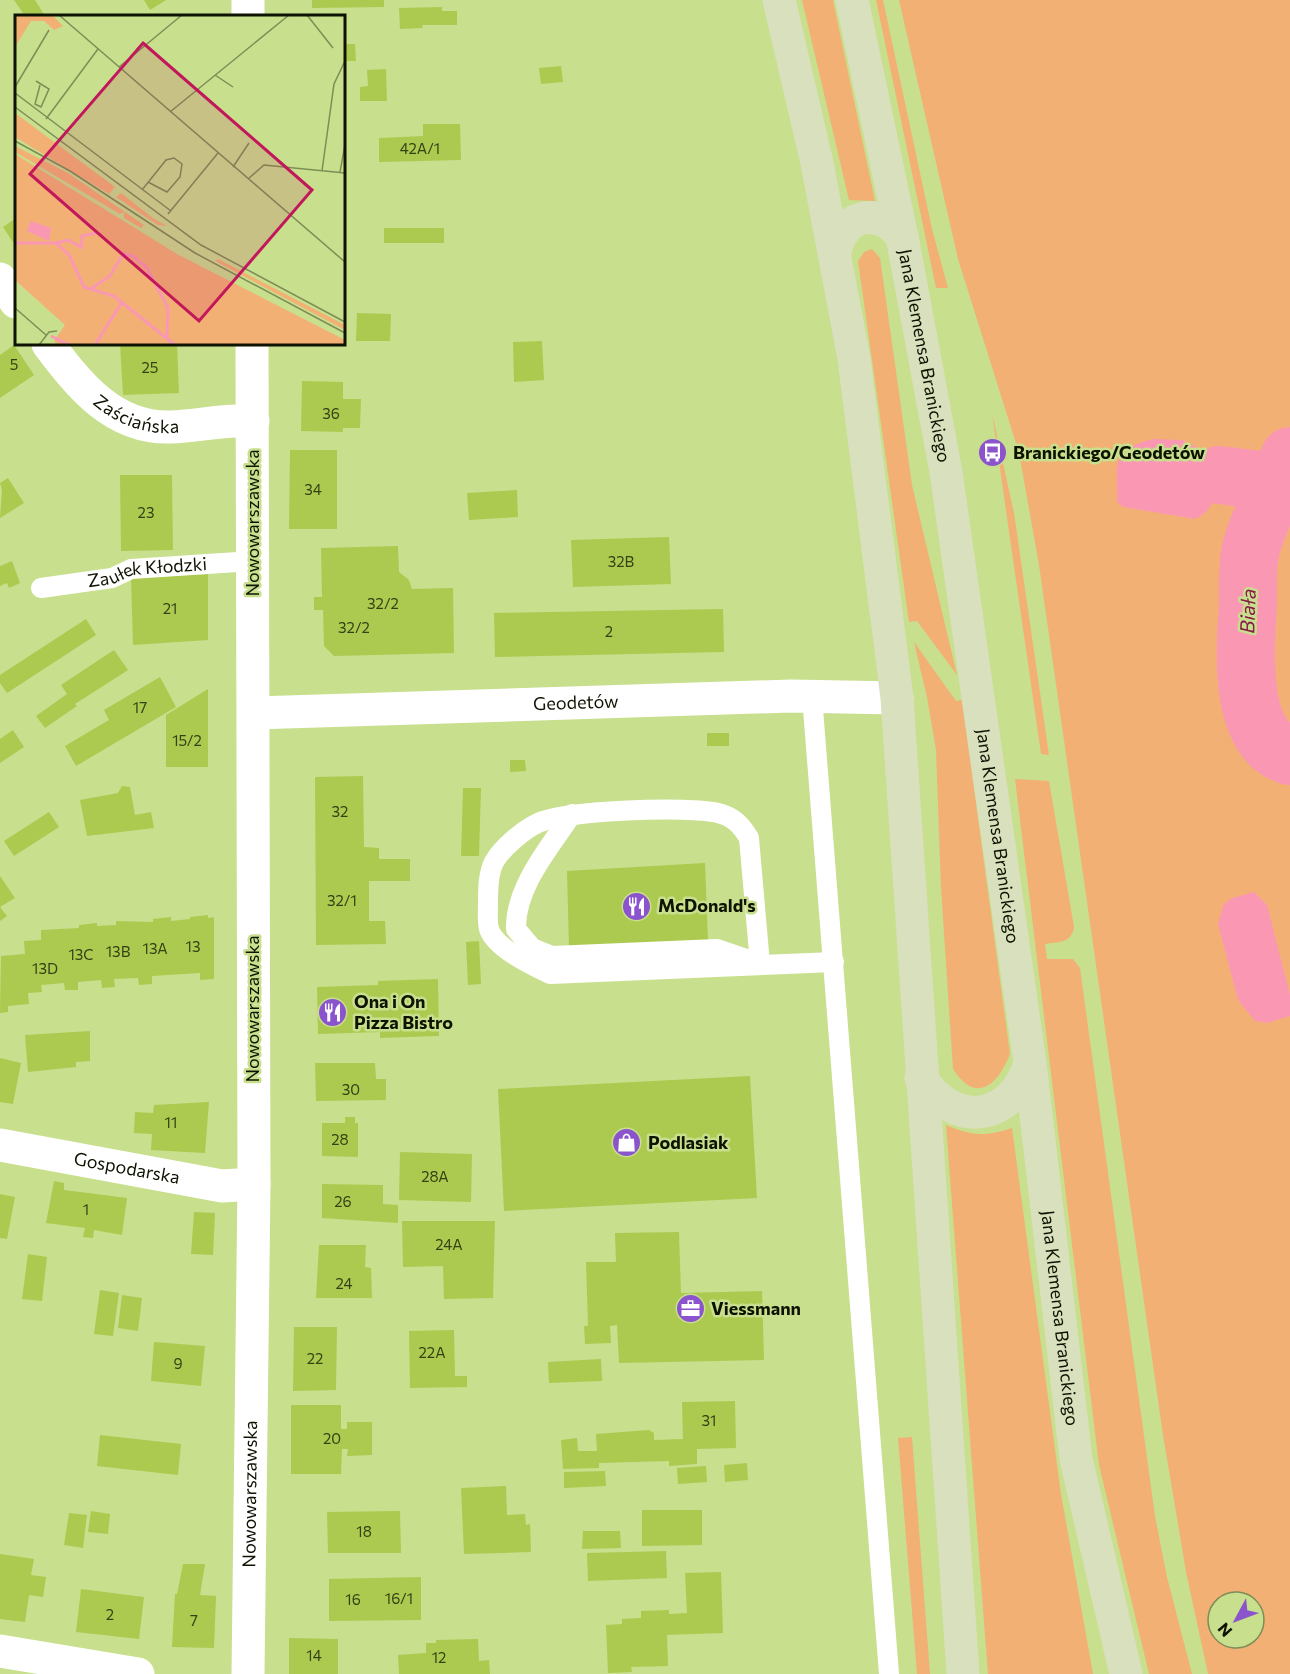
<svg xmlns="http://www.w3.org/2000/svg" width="1290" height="1674" font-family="Commissioner,sans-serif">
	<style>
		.green { fill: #f2b075; fill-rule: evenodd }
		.water { fill: #fa98b4 }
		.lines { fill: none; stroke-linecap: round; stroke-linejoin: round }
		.river { stroke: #fa98b4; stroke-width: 58 }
		.building { fill: #acca50 }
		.lane { stroke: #fff; stroke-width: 20 }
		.street { stroke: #fff; stroke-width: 33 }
		.secondary { stroke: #d8e0be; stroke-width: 33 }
		.labels { text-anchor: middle; stroke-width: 5; stroke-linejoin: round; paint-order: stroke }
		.number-label { font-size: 15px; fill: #354114 }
		.street-label { font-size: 18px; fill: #0d1300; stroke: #c8df8d }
		.poi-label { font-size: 18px; font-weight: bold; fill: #0d1300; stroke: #c8df8d; text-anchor: start }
		.water-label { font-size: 20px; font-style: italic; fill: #871c47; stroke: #c8df8d }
		.inset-river { fill: none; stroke: #fa98b4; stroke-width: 3 }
		.inset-road { fill: none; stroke: #7d8d55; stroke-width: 1.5 }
		.view { fill: #c2185b; fill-opacity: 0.15; stroke: #c2185b; stroke-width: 3 }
		.inset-edge { fill: none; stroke: #0d1300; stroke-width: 3 }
	</style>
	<rect width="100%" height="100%" fill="#c8df8d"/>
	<!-- green -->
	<g class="green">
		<path d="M802,0h31l42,201 -26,-1z"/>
		<path d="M876,0h7l49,229 16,59h-12z"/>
		<path d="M899,0h391v1674h-82l-22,-102 -23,-137 -124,-870 -20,-112 -61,-194zM1218,1602h36v36h-36z"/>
		<path d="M872,249l8,9 32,227 45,190 -40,-54 -8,1 -51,-361 6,-9z"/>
		<path d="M992,413l22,100 35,242 -8,-1z"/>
		<path d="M914,642l42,59 6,-1 48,354c-12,31 -34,51 -57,15l-12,-181 -5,-138 -9,-53z"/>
		<path d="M1015,779l34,2 25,146c-2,16 -16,15 -29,17l2,15h26l7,9 75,548 12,61 25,97h-43l-50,-209z"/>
		<path d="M946,1125c27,11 38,12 66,3l49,366 32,180h-105z"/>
		<path d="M912,1437l18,237h-13l-19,-236z"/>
	</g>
	<!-- water -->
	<g class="water">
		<path d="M1153,439l29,1 30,15c2,6 6,13 7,19 2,17 -8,39 -24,45l-72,-12 -6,-5c1,-39 -8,-52 36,-63z"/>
		<path d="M1254,892l13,13 23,90v21l-23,7 -12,-2 -17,-21 -20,-76 6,-20 8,-6z"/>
	</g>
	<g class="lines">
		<!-- river -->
		<g class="river">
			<path d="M1290,456c-12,25 -35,72 -40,97 -3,17 -2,35 -2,51 -3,44 -11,136 42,152"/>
			<path d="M1219,475l59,7"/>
		</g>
	</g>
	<!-- building -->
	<g class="building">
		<path d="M14,0h21l10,16h-20z"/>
		<path d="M144,0h22l-16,10z"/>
		<path d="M312,0h72v7l-72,1z"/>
		<path d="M442,7v4h15v14h-35l1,3 -23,1 -1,-21z"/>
		<path d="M344,44h11l1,17h-12z"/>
		<path d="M561,66l2,16 -22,2 -2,-16z"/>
		<path d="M386,69l1,32h-27v-14l8,-1 -1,-16z"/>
		<path d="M423,124h37l1,36 -82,2v-24l44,-2z"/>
		<path d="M16,218v29l-13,-20z"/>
		<rect x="384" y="228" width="60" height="15"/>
		<path d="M357,313l34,1 -1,27h-34z"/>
		<path d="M542,341l2,39 -30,2 -1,-40z"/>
		<path d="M120,344h57l2,49 -56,2z"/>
		<path d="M14,345l20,30 -34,23v-43z"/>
		<path d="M302,381l41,1v17h18l-1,29h-17v4l-42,-1z"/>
		<path d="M290,450h47v79h-48z"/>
		<path d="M120,475h52l1,75 -52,1z"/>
		<path d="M8,478l16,25 -24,15 2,-28 -2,-7z"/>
		<path d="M517,490l1,27 -49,3 -2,-27z"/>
		<path d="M669,537l2,47 -98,3 -2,-47z"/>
		<path d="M398,546l1,26 10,8 3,9 41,-1 1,65 -120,3 -10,-10 -1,-36h-9v-13h8l-1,-49z"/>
		<path d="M12,561l8,22 -11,5 -2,-5 -7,3v-20z"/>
		<path d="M208,574v66l-75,5 -2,-67z"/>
		<path d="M723,609l1,43 -229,5 -1,-44z"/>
		<path d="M86,619l10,16 -89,58 -7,-10v-8z"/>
		<path d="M114,650l14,20 -53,34 2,2 -32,22 -9,-12 31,-22 -6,-9z"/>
		<path d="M160,677l16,30 -100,59 -11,-20 44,-26 -5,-10z"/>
		<path d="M208,689v78h-42v-52z"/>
		<path d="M13,730l11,17 -24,16v-24z"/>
		<rect x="707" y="733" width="22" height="13"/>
		<path d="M510,760h15l1,11 -16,1z"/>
		<path d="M363,776l1,71 15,1v11h31v22h-41v40h16l1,23 -70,1 -1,-168z"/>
		<path d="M122,786l8,1 5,28 16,-3 3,16 -67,8 -7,-36 38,-7z"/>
		<path d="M463,788h18l-2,68h-18z"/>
		<path d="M49,812l10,15 -45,29 -10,-15z"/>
		<path d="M705,863l3,78 -139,8 -2,-78z"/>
		<path d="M0,876l15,22 -15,9 7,9 -7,5z"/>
		<path d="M208,915v3l6,-1v62l-14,1v-7l-48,3v8l-13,1 -1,-7 -24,1 1,8 -13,1 -1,-8 -23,2v8h-13l-1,-7 -23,2 1,7 -14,1 1,11 -21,2v6l-8,1 1,-57 24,-2 -1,-13 17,-1v-10l38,-2v-3l18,-2v3l19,-1v-4l37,1v-3l18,-2v4l19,-2v-2z"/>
		<path d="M479,941l2,43 -13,1 -2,-43z"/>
		<path d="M438,979l1,57 -59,2v-6l-62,2 -1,-47 61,-2v-4z"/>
		<path d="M90,1031v30l-14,1v5l-48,5 -3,-37z"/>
		<path d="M0,1058l21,5 -8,41 -13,-2z"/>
		<path d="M315,1063h60l1,16h10v21l-70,1z"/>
		<path d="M750,1076l7,122 -253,13 -6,-122z"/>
		<path d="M209,1102l-4,51 -54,-3 1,-16 -18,-1 1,-21 18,1 1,-8z"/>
		<path d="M345,1117h10v6h3v34l-36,-1v-33h23z"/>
		<path d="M400,1152l72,2 -1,48 -72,-2z"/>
		<path d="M54,1181l10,2v7l63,8 -5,37 -28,-5 -1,8 -10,-1 2,-9 -39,-5z"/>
		<path d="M322,1184l61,1v19l15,1v18l-76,-5z"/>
		<path d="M0,1194l15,3 -8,42 -7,-1z"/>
		<path d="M194,1212l21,1 -2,42 -22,-1z"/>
		<path d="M402,1221h93l-2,77 -49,1 -1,-33 -40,1z"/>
		<path d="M679,1232l2,61 81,-2 2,69 -145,3 -2,-38 -7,1 1,17 -26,1 -1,-18h4l-2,-64h30l-1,-29z"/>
		<path d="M319,1245h47l-1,22 6,1 1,30h-56z"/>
		<path d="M28,1254l19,3 -5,44 -20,-2z"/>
		<path d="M100,1290l19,3 -6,43 -19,-2z"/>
		<path d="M122,1295l20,3 -4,33 -20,-3z"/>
		<path d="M294,1327h43l-1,63 -43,1z"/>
		<path d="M454,1330l1,46h12v11l-57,1 -1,-57z"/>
		<path d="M154,1342l51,4 -4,40 -50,-5z"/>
		<path d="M601,1359l1,22 -53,2 -1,-21z"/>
		<path d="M735,1401l1,47 -39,1v15l-28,2v-5l-70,2v5l-36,1 -2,-29 16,-2 1,13h19l-1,-17 53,-4 5,3v7l29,-1 -1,-37z"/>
		<path d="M291,1405h50v24h6v-7h25v33l-25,1 1,-7h-6l-1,25h-50z"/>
		<path d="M100,1435l81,9 -3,31 -81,-9z"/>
		<path d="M747,1463l1,17 -23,2 -1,-17z"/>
		<path d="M706,1466l1,16 -29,2 -1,-16z"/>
		<path d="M605,1471l1,15 -42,2v-16z"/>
		<path d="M506,1486l1,29 18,-1 1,11 4,-1 1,28 -67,2 -3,-66z"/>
		<path d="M642,1510h60v35l-60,1z"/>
		<path d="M91,1511l19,3 -2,20 -20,-2z"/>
		<path d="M400,1511l1,42h-73l-1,-41z"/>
		<path d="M69,1513l18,2 -4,33 -19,-3z"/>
		<path d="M583,1531h37l1,17 -39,1z"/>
		<path d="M666,1551l1,27 -79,3 -1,-28z"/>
		<path d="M0,1554l34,5 -3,16 15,2 -3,20 -14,-2 -4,27 -25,-3z"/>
		<path d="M183,1564h22l-5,31 16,1 -2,52 -42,-1 3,-53h2z"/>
		<path d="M721,1572l2,61 -56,2 1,31 -37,1 1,5 -24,1 -2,-48 16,-1v-5l19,-1v-7l28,-1v4l18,-1 -2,-40z"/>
		<path d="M421,1577v43l-92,1v-42z"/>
		<path d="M81,1589l63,8 -5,42 -63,-7z"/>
		<path d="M289,1638l49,1v35h-49z"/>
		<path d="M478,1639l1,22 10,-1 1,14h-91l-1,-19 28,-2v-10h10v-3z"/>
	</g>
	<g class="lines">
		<!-- lane -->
		<g class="lane">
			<path id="s1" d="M41,588l71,-10 19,-9 122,-8"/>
			<path d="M812,696l77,978"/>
			<path d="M572,814c-22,33 -57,73 -56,115l16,19 20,8 165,-7 32,11"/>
			<path d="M760,964l-11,-126c-8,-13 -15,-21 -31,-25 -29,-7 -153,-3 -180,10 -15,7 -36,25 -44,39 -6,11 -6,28 -6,40 0,9 -1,19 1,27 6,19 44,37 61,45l284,-12"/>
		</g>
		<!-- street -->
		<g class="street">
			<path d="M248,0v16"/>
			<path d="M0,279l16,23"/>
			<path id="s2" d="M48,344c31,41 65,85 123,83 28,-1 54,-8 82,-6"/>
			<path id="s3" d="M254,713l537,-17 106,2"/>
			<path id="s4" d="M0,1145l222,41 32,-2"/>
			<path d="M0,1651l138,23"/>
			<path id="s5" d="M248,1674l6,-490 -2,-840"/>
		</g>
		<!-- secondary -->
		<g class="secondary">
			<path d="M779,0l38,163 37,196 43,339 66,976"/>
			<path id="s6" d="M852,0l50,237 44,235 84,591 46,396 50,215"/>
			<path d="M835,252c7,-38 45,-47 67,-15"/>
			<path d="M921,1078c33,51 91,44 109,-15"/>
		</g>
	</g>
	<!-- icons -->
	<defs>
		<symbol id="bus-disc" viewBox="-11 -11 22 22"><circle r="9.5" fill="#8b54cc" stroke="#c8df8d"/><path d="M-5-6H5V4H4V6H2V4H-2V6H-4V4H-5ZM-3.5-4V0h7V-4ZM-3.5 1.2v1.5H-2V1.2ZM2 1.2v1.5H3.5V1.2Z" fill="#fff"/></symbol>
		<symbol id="restaurant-disc" viewBox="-11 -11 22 22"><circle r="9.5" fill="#8b54cc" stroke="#c8df8d"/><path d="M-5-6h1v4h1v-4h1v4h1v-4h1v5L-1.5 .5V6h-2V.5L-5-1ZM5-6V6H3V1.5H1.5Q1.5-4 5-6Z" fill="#fff"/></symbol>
		<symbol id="shop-disc" viewBox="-11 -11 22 22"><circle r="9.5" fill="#8b54cc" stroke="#c8df8d"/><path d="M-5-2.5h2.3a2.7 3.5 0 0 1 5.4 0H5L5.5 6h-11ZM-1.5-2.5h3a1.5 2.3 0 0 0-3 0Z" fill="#fff"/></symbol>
		<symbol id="office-disc" viewBox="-11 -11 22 22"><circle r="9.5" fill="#8b54cc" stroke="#c8df8d"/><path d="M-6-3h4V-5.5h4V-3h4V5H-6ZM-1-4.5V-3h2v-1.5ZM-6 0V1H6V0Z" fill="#fff"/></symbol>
	</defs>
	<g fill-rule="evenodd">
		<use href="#bus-disc" x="976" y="436" width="33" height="33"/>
		<use href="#restaurant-disc" x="620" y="890" width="33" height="33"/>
		<use href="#restaurant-disc" x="316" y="996" width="33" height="33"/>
		<use href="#shop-disc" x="610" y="1126" width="33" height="33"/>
		<use href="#office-disc" x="674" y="1292" width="33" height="33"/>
	</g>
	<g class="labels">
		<!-- number labels -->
		<g class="number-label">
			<text x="420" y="154">42A/1</text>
			<text x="14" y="370">5</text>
			<text x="150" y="373">25</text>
			<text x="331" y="419">36</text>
			<text x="313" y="495">34</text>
			<text x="146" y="518">23</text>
			<text x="621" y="567">32B</text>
			<text x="383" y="609">32/2</text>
			<text x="170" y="614">21</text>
			<text x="354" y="633">32/2</text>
			<text x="609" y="637">2</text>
			<text x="140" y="713">17</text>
			<text x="187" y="746">15/2</text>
			<text x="340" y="817">32</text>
			<text x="342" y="906">32/1</text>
			<text x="193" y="952">13</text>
			<text x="155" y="954">13A</text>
			<text x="118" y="957">13B</text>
			<text x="81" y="960">13C</text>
			<text x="45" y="974">13D</text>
			<text x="351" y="1095">30</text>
			<text x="171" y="1128">11</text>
			<text x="340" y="1145">28</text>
			<text x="435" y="1182">28A</text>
			<text x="343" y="1207">26</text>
			<text x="86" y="1215">1</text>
			<text x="449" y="1250">24A</text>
			<text x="344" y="1289">24</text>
			<text x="432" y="1358">22A</text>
			<text x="315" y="1364">22</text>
			<text x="178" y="1369">9</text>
			<text x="709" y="1426">31</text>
			<text x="332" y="1444">20</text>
			<text x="364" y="1537">18</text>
			<text x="399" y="1604">16/1</text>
			<text x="353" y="1605">16</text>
			<text x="110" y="1620">2</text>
			<text x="194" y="1626">7</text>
			<text x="314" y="1661">14</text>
			<text x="439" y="1663">12</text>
		</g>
		<!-- street labels -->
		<g class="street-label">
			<text dy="6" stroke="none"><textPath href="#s6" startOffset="363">Jana Klemensa Branickiego</textPath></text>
			<text dy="6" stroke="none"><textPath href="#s2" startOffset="118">Zaściańska</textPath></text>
			<text transform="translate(253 523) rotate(-90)" y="6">Nowowarszawska</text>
			<text dy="6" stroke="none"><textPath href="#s1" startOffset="108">Zaułek Kłodzki</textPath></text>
			<text dy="6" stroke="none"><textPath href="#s3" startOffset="322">Geodetów</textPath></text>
			<text dy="6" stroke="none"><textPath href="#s6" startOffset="849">Jana Klemensa Branickiego</textPath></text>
			<text transform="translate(253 1009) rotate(-90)" y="6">Nowowarszawska</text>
			<text dy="6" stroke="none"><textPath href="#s4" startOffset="129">Gospodarska</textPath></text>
			<text dy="6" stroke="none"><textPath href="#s6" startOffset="1335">Jana Klemensa Branickiego</textPath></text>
			<text dy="6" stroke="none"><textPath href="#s5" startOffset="180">Nowowarszawska</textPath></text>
		</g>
		<!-- poi labels -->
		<g class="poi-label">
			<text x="1013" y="459">Branickiego/Geodetów</text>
			<text x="658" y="912">McDonald's</text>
			<text x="354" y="1008">Ona i On<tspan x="354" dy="21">Pizza Bistro</tspan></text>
			<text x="648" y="1149">Podlasiak</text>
			<text x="711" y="1315">Viessmann</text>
		</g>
		<!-- water labels -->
		<g class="water-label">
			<text transform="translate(1248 611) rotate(-88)" y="7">Biała</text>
		</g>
	</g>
	<!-- overview -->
	<g transform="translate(15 15)">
		<rect width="330" height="330" fill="#c8df8d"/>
		<path d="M0,0h37l11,11 -9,4 -10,-9h-13l-16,26zM0,98l100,74 -6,7 -94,-57zM0,131l53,27 76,52 -3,3 -17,-10v-6l-4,2 -105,-62zM0,139l162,100 168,86v5h-287l-4,-4 11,-16 -50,-45zM106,178l33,26 13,7 -9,-1 -42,-28zM203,244l127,66v5l-130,-69z" fill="#f2b075"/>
		<path d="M16,206l20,7 -2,13 -22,-10z" fill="#fa98b4"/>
		<path class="inset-river" d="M0,228h41l13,12 15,32 30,9 61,49M41,228l12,-3 13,7 1,-11 14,-3M74,275l21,-14 13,-22 10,2 14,12 21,40 -1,30M36,321l18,9M80,330l27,-43"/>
		<path class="inset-road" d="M44,0l286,247M292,0l26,33M104,52l63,-52M200,60l18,12M21,66l13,8 -8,18 -6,-3 5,-19M0,72l34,-57M0,78l156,118M0,92l186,138 144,77M155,97l119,-97M31,104l52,-70M0,126l55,30 125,82 150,80M218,152l16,-24M307,156l12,-87 11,-23M325,157l5,-27M233,164l16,-14 81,8M127,175l24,-30 8,-2 8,6 -2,13 -13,15 -19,-10M153,199l50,-61M0,293l31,27M24,330l10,-13 8,-1"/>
		<path class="view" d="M128,28l169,147 -113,131 -169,-147z"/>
		<rect width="330" height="330" class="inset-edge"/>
	</g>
	<!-- north arrow -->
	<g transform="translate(1236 1620) rotate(229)"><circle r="28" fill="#c8df8d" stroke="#7d8d55" stroke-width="1.5"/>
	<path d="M0-4.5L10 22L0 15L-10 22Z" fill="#8b54cc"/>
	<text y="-9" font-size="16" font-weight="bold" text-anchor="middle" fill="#0d1300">N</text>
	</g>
</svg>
